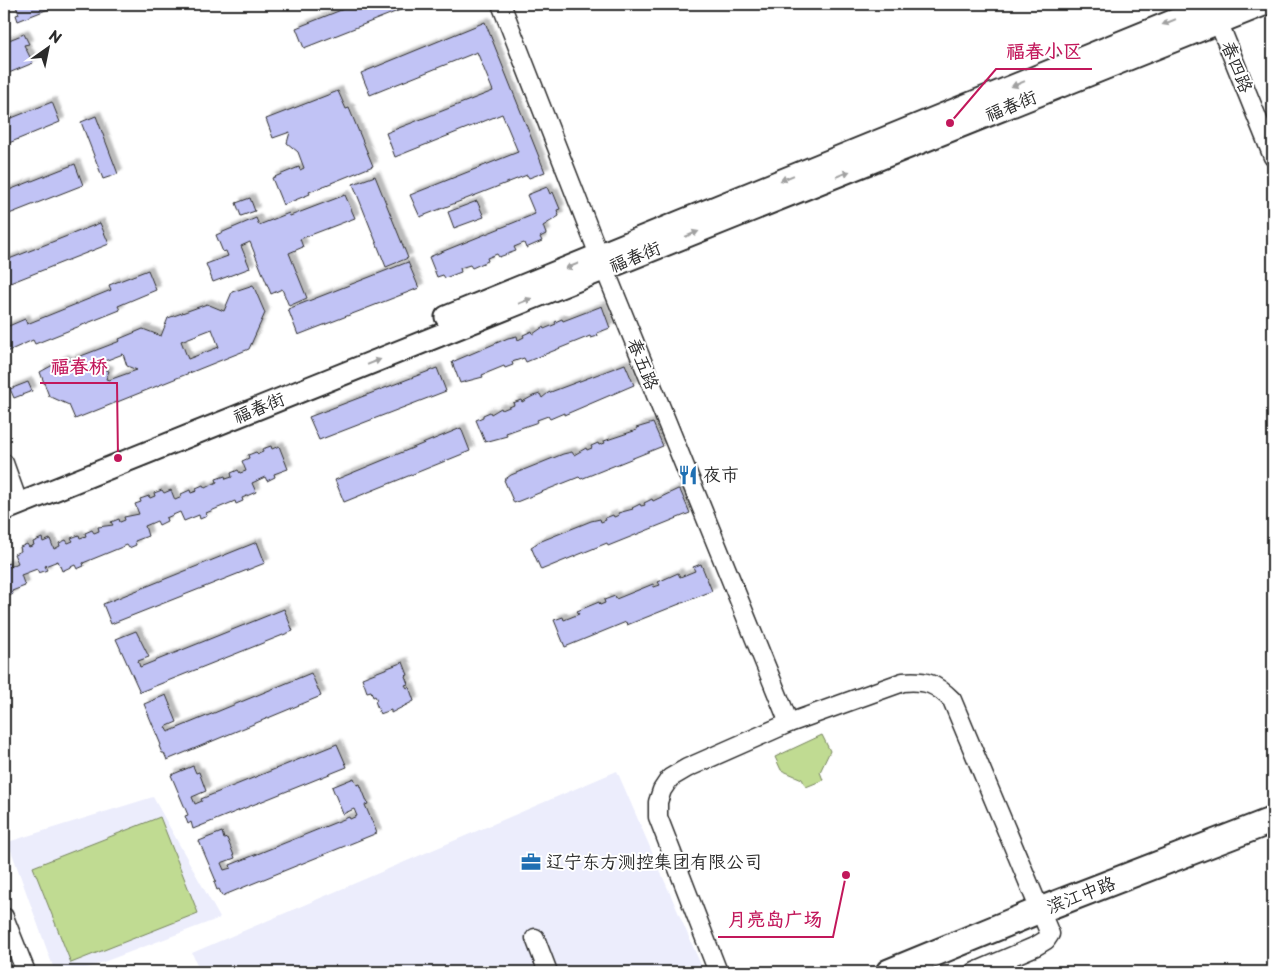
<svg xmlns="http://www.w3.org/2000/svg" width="1277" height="976" font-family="'Playpen Sans','LXGW WenKai TC',sans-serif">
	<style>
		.built { fill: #ecedfc }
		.green { fill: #c0db92; stroke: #76835e }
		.building { fill: #c1c3f5; stroke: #2b2b2b; fill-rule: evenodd; filter: url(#shadow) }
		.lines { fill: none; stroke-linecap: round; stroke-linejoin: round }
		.minor-casing { stroke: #2b2b2b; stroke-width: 21 }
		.major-casing { stroke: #2b2b2b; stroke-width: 25 }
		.highway-casing { stroke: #2b2b2b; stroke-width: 29 }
		.minor { stroke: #fff; stroke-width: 18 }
		.major { stroke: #fff; stroke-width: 21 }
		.highway { stroke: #fff; stroke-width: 25 }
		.oneway { fill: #a0a0a0 }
		.labels { text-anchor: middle; stroke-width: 4; stroke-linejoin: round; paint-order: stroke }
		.street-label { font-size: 18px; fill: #2b2b2b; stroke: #fff }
		.poi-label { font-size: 18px; fill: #2b2b2b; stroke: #fff; text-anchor: start }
		.leader { fill: none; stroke: #c2185b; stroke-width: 2 }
		.callout-dot { fill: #c2185b; stroke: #fff; stroke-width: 2 }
		.callout-label { font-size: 19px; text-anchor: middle; font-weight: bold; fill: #c2185b; stroke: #fff; stroke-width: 4; stroke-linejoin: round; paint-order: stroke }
	</style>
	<defs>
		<filter id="shadow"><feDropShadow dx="4.5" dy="-4.5" stdDeviation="1" flood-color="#0004"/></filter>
	</defs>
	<rect width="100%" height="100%" fill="#fff"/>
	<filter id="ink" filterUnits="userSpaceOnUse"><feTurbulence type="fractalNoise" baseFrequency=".02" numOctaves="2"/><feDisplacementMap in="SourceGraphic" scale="10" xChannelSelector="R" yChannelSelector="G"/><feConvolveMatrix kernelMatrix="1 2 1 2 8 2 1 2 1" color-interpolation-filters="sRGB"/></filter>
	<g filter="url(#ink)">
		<!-- built -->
		<g class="built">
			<path d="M617,771l87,201h-504l-8,-19z"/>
			<path d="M153,797l67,121 -143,54h-22l-47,-130z"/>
		</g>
		<!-- green -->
		<g class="green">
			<path d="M822,735l8,16 -10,21 3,8 -17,7 -4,-8 -21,-9 -6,-13z"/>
			<path d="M160,817l38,96 -127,50 -38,-96z"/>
		</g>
		<!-- building -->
		<g class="building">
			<path d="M15,4h34l2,4 -33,13 -2,-6 3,-1z"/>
			<path d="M356,4l57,1 -109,43 -8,-20z"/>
			<path d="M485,22l60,150 -16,6 -2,-3 -107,42 -10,-22 108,-43 -16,-38 -107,43 -9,-24 107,-42 -16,-39 -107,43 -9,-22z"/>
			<path d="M24,34l5,10 -5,1 9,18 -29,12v-33z"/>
			<path d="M338,91l8,18 3,-1 24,58 -64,26 1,2 -27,11 -11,-27 27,-11 1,3 4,-2 -6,-16 -11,-9 3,-11 -17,6 -7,-19z"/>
			<path d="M52,102l8,20 -56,23v-24z"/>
			<path d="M96,116l22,58 -15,5 -22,-57z"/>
			<path d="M75,164l8,21 -79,31v-24z"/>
			<path d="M375,176l33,82 -22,9 -33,-83z"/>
			<path d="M547,187l3,7 3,-2 7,17 -3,1 2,6 -16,10 3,8 -6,3 2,4 -16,7 -2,-5 -10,4 2,4 -17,6 -2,-3 -10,4 1,3 -16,7 -2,-3 -10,3 1,4 -16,6 -2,-3 -6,2 -8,-20 106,-43 -8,-19z"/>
			<path d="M345,195l10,23 -55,21 3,8 -14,6 18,45 -18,8 -7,-17 -11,5 -21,-52 -9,4 9,22 -37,14 -7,-18 22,-8 -2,-5 -3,1 -7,-17 40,-17 3,7 30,-12 1,3z"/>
			<path d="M250,198l5,13 -14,5 -5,-13z"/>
			<path d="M477,201l7,16 -30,11 -6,-16z"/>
			<path d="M100,223l9,21 -104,41 -1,-24z"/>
			<path d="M408,262l11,26 -121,47 -10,-26z"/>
			<path d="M148,270l8,20 -38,16 2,4 -85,34 -2,-4 -29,13v-25l21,-9 2,5 84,-34 -2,-5z"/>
			<path d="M253,285l12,28 -16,36 -174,70 -6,-14 -20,-9 -9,-24 24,-13 4,2 52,-20 -1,-2 24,-10 18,7 7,-18 39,-14 17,7 8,-19zM212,329l7,18 -31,12 -7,-18zM123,354l4,12 10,4 -28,10 -3,-1 3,-8 -9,-3 2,-6z"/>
			<path d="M602,306l8,22 -13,5 1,3 -7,2 -1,-2 -64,26 -2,-4 -12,4 1,3 -8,3 -1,-2 -22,9 1,2 -23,6 -8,-21 56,-24 9,-2 1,4 6,-3 -1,-2 9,-4 1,3 10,-7 1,2 12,-5 -1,-2 7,-3 1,2z"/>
			<path d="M625,364l9,21 -70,30v-2l-14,6 -2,-3 -11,4 1,2 -32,11 1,3 -22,6 -9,-22 7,-3v-2l7,-3 1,2 10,-6 1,2 12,-5 -1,-2 8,-3 1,2 11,-6 7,-2 2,4 6,-5z"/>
			<path d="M437,368l9,23 -127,49 -10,-23z"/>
			<path d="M28,382l4,9 -18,7 -4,-9z"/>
			<path d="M653,423l10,23 -82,33 -2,-2 -65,26 -10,-23 7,-5 52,-21 9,-2 2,3 12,-7 1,2 5,-2 -1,-2 7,-3 1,2 6,-2 -1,-2 33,-11 -1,-2z"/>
			<path d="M461,428l9,23 -126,51 -9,-22z"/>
			<path d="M271,446l1,3 7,-3 9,23 -14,5 1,3 -8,4 -2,-4 -13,6 4,9 -14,6 1,3 -7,3 -1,-3 -29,12 1,3 -7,3 -1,-4 -15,6 -4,-9 -14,6 1,3 -8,4 -2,-4 -12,5 3,10 -13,5 1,4 -7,3 -2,-3 -44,18 1,3 -7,3 -2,-4 -13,6 -4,-10 -13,5 2,4 -8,3 -2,-4 -16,6 4,11 -13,5 1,3 -7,4 -2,-3v-30l5,-2 1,4 8,-4 -4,-9 7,-3 -1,-4 7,-3 2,3 5,-2 -1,-3 9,-4 1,4 7,-3 4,10 6,-3 -1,-3 7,-3 2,3 5,-2 -2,-3 8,-3 1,3 6,-2 -1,-3 7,-3 2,3 5,-2 -1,-4 15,-2 -2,-3 8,-3 1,3 5,-2 -1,-3 15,-3 -4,-10 6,-2 -1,-3 9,-3 1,2 5,-2 -1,-3 8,-3 2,3 7,-3 4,10 7,-3 -1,-3 9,-4 1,3 6,-2 -1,-3 7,-3 2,3 12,-6 -1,-3 9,-3 1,3 6,-2 -1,-4 7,-3 2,3 6,-2 -4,-10 7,-3 -1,-3 8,-3 2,2 5,-2 -1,-3z"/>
			<path d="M678,489l2,1 10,23 -82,33 -1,-3 -66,27 -10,-23 8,-5 52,-21 9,-2 1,3 5,-2 -1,-2 8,-3 1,2 5,-2 -1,-2 15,-4 -1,-1 8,-4 1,2 4,-1 -1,-2 8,-4 1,2z"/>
			<path d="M257,542l8,21 -154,61 -8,-20z"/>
			<path d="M701,564l11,27 -85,34 -1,-3 -61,25 -11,-27 9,-3 1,3 15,-6 -2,-3 22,-9 1,3 5,-2 -1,-3 11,-4 1,3 37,-15 1,3 6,-2 -2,-3 20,-9 2,4 15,-6 -2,-4z"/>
			<path d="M284,609l9,22 -153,61 -24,-53 20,-8 13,26 -11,4 2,6z"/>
			<path d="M403,662l5,13 -3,1 3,8 -3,1 2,3 2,-1 5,14 -23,12v-3l-11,4 -5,-13 2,-1 -2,-4 -2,1 -2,-6 -4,1 -5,-14z"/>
			<path d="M311,673l10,23 -154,64 -3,-7h-2l-3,-7 2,-1 -17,-41 22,-9 11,27 -12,5 3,5z"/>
			<path d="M337,744l10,23 -154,62 -2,-7 -3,2 -3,-8 3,-1 -17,-40 22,-9 3,7 3,-1 7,19 -14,6 3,7 7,-3 -1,-2z"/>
			<path d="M354,778l3,7 3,-1 8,20 -3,1 12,28 -155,63 -3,-7 -2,1 -3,-8 2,-1 -17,-40 23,-9 2,7 3,-1 8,20 -14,5 3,7 7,-2 -1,-3 119,-48 1,2 7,-3 -3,-7 -11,5 -11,-27z"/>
		</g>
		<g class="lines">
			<defs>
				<g id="minor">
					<path d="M501,4l98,251 190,468"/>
					<path d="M1214,11l59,146"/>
					<path d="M4,463l15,42"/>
					<path d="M4,917l22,55"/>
					<path d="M535,938l13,34"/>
					<path d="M718,972l-60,-155v-15l4,-12 8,-12 17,-10 102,-45 114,-41c24,-2 33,2 49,18l98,234 -4,6 -10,6 -61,26"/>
				</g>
				<g id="major">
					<path d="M446,317l768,-313"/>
					<path d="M4,510l1262,-506"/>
				</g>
				<path id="highway" d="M889,972l151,-62 233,-90"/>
			</defs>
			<!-- minor casing -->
			<use href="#minor" class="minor-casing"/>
			<!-- major casing -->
			<use href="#major" class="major-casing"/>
			<!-- highway casing -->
			<use href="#highway" class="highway-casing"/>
			<!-- minor -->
			<use href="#minor" class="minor"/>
			<!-- major -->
			<use href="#major" class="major"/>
			<!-- highway -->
			<use href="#highway" class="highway"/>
		</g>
		<!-- one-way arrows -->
		<defs><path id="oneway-solid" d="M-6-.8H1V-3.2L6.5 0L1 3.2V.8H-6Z" transform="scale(1.25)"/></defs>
		<g class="oneway">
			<use href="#oneway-solid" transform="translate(1169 22) rotate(158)"/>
			<use href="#oneway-solid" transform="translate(1018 84) rotate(158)"/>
			<use href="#oneway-solid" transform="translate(843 174) rotate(-22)"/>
			<use href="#oneway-solid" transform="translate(787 178) rotate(158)"/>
			<use href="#oneway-solid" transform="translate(692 234) rotate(-22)"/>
			<use href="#oneway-solid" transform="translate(572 266) rotate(158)"/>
			<use href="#oneway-solid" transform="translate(525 301) rotate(-22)"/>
			<use href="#oneway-solid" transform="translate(374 362) rotate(-22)"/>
		</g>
	</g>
	<!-- icons -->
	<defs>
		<symbol id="restaurant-bare" viewBox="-9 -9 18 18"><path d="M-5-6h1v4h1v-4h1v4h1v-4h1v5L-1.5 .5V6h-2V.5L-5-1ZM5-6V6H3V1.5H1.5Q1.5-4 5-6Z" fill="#1f6fb2" stroke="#fff" stroke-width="2.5" paint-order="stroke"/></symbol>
		<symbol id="office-bare" viewBox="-9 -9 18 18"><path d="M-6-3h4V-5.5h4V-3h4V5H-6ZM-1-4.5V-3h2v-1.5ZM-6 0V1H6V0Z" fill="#1f6fb2" stroke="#fff" stroke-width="2.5" paint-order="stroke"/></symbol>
	</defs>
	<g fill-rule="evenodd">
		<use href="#restaurant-bare" x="674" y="461" width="28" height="28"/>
		<use href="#office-bare" x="517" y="848" width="28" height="28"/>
	</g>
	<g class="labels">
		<!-- street labels -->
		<g class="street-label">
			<text transform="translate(1237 67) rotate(68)" y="6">春四路</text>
			<text transform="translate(1011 106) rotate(-22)" y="6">福春街</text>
			<text transform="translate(635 257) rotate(-22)" y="6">福春街</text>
			<text transform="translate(643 364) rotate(68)" y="6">春五路</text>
			<text transform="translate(259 408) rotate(-22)" y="6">福春街</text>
			<text transform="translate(1081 895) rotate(-21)" y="6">滨江中路</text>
		</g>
		<!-- poi labels -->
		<g class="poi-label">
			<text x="703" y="481">夜市</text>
			<text x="546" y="868">辽宁东方测控集团有限公司</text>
		</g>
	</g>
	<!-- callouts -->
	<path class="leader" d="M950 123L996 69H1092M118 458L117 383H40M846 875L833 937H718"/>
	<g class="callout-dot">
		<circle cx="950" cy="123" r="5"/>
		<circle cx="118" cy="458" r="5"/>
		<circle cx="846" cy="875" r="5"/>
	</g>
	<g class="callout-label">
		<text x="1044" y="58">福春小区</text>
		<text x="79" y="373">福春桥</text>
		<text x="775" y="926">月亮岛广场</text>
	</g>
	<!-- margin -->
	<rect width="1277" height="976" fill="none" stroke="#fff" stroke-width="20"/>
	<rect x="10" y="10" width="1257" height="956" fill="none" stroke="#2b2b2b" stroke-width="2" filter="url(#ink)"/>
	<!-- north arrow -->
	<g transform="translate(48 48) rotate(33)" stroke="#ffffff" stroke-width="4" paint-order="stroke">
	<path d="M0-4L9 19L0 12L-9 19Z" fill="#2b2b2b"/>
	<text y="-8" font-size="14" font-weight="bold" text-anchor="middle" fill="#2b2b2b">N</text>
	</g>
</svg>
